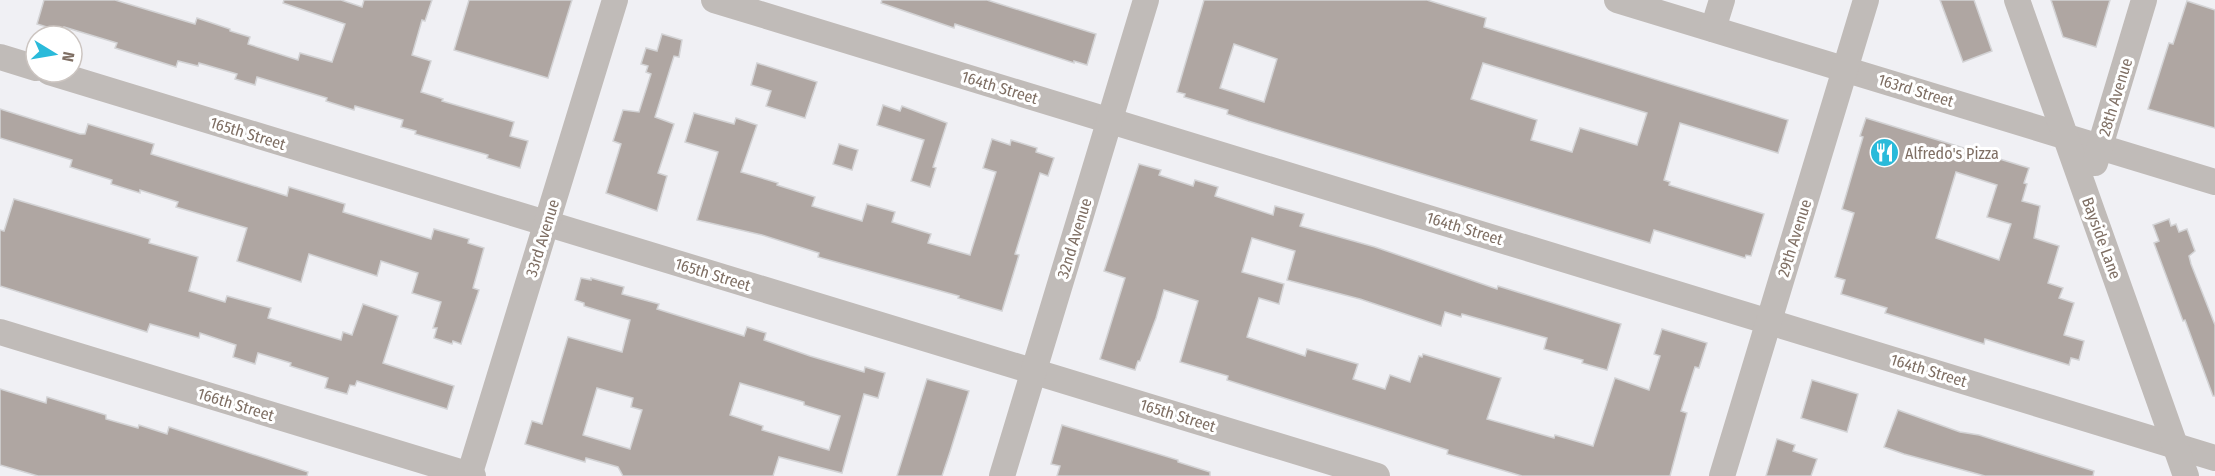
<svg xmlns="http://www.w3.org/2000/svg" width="2215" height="476" font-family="'Fira Sans Condensed',sans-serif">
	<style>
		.building { fill: #afa6a2; stroke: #d3d3d5; stroke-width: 1.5; fill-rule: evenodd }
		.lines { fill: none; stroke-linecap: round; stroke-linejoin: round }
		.minor { stroke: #c0bbb8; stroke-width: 26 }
		.labels { text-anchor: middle; stroke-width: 6; stroke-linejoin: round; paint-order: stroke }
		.street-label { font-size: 16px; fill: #7f6f64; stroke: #fff }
		.poi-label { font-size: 16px; fill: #7f6f64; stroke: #fff; text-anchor: start }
	</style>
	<rect width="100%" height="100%" fill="#f0f0f4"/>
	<!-- building -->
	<g class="building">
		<path d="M44,0h71l80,24 2,-6 33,11v2l20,6 -2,7 50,16 2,-7 32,9 13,-38 -62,-21 1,-3h57l21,7 2,-7h68l-7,21 -3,-1 -10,35 19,6 -10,31 22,7 -1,2 72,21 -4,14 18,5 -8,27 -33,-10 1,-3 -73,-21 1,-3 -15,-4 2,-7 -48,-14 -1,4 -28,-9 1,-3 -70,-21 -2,8 -20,-6 2,-5 -38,-11 -1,3 -20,-5 -2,6 -61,-19 2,-5 -53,-16 -1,5 -26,-8z"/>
		<path d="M469,0h103l-24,78 -94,-28z"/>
		<path d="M882,0h105l109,34 -9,31 -13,-4v2l-119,-39 -1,4 -73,-25z"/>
		<path d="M1204,0h223l59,18 -2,9 304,93 -10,33 -98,-30 -16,57 6,2 -1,3 95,29 -13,42 -5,-1 -1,3 -91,-28 -4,13 -402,-122 -21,-7 1,-4 -44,-13 1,-3 -8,-2zM1234,44l43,15 -13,43 -44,-14zM1483,63l164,50 -10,32 -57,-17 -8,24 -41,-12 6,-20 -66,-21z"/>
		<path d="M1940,0h34l18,51 -29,11z"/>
		<path d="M2051,0h59l-14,47 -33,-10z"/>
		<path d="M2187,1l28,9v118l-67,-19 21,-66 4,1z"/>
		<path d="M662,34l20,6 -3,17 -5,-1 -19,61 19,7 -16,49 9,3 -10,35 -51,-18 15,-49 -8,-3 10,-31 16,2 12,-38 -5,-2 2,-6 -7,-2 5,-16 11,3z"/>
		<path d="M757,63l60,19 -12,36 -39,-12 5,-15 -20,-6z"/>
		<path d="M883,105l17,6 2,-5 45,17 -14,44 3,1 -6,19 -19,-6 13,-41 -47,-15z"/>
		<path d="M0,109l80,25h5l3,-10 66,20 -3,10 136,42 2,-9 30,9 26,8 -2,8 88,27 3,-10 35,10 -1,4 16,5 -11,40 6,2 -18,54 -8,-3 -1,3 -18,-6 3,-10h-4l8,-26 -29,-9 6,-20 -37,-12 -4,15 -68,-22 -8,28 -64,-21 10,-33 -71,-21 2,-5 -38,-12v3l-29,-9 1,-4 -42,-13 2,-7 -72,-22z"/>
		<path d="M694,113l40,11 2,-6 21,7 -16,47 37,11 -1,2 38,12 -3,9 50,15 5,-17 28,8 -3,10 39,12 -3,9 42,12 26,-83 -13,-4 9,-29 18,6 1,-5 26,8 -1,4 18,6 -6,18 -8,-3 -25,81 4,1 -17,56 -44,-13 1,-2 -141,-39 1,-4 -57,-18 -65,-15 21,-68 -33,-10z"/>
		<path d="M1866,118l163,50 -5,15 3,1 -5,17 18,5 -6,32 25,8 -11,37 15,5 -4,10 15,5 -10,32 20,6 -5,19 -8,-2 -2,7 -84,-26 -1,5 -99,-31 2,-5 -46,-14 4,-14 -10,-3 19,-64 -12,-4 21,-72 -3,-1zM1956,172l41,13 -10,32 24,7 -12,36 -63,-22z"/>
		<path d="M839,144l19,6 -6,20 -19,-6z"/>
		<path d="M1139,164l22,6 -2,5 34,11 2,-6 23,7 -3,9 58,19 2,-9 29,8 -4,12 75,21 122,42 1,-3 123,38 -14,46 -25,-7 1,-3 -39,-11 3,-11 -85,-24 -1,3 -16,-5 -4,14 -81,-27 -73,-19 8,-29 -43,-13 -10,34 42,12 -5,20 -20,-6 -12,39 58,19 2,-7 51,15 -5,15 32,10 5,-14 20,7 9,-26 3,1 1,-3 78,24 -14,41 67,19 1,-3 38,11 22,-68 34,12 11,-34 -6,-2 8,-25 45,14 -8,25 -4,-1 -14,44 6,2 -17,63h-148l-75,-22 1,-4 -221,-70 1,-4 -48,-14 18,-61 -34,-11 -8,28 -16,43h-2l-3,9 -35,-11 25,-81 -21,-7z"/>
		<path d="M14,199l116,34 20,6 -1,4 49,14 -9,34 36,11 2,-6 44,12 -3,10 73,22 2,-8 9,3 11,-31 35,12 -15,47 71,23 -7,23 -90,-28 -2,5 -5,-1 -3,9 -22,-6 3,-10 -38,-12 1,-3 -33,-10 -3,11 -22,-7 3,-12 -36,-12 -1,5 -49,-14 -3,8 -147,-46v-56l4,1z"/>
		<path d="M2169,219l2,7 5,-2 3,8 8,-3 8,22 -6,5 2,8 24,61v71h-2l-28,-76 -2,1 -29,-78 5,-2 -6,-16z"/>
		<path d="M581,278l10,2v-2l33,9 -2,7 37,10 -2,5 87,27 3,-9 19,6 -2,7 46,16 54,16 1,-5 20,6 -7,25 -14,-4 -22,79 -63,-16 -6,19h-150l-5,-9 -32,-9 -1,4 -60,-18 7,-23 10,3 26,-87 54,15 8,-32 -46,-14v-3l-9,-3zM740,383l64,19v3l36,11 -11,34 -67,-20 1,-4 -33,-11zM597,388l36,10 -2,9 11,3 -12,39 -47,-14z"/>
		<path d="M927,379l42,12 -19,61 -8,24h-45z"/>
		<path d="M1812,380l46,14 -11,38 -46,-14z"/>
		<path d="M0,389l46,14 1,-6 59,18v4l32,9 1,-3 28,9 2,-7 139,45 -1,4h-269l-38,-11z"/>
		<path d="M1898,410l62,22 19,3 115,36 -1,5h-108l-81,-22 -20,-7z"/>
		<path d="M1062,425l116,35v2l32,10v4h-153l3,-10 -9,-2z"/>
		<path d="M1777,439l18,6 -2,6 24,8 -6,17h-45z"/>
	</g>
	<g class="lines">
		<!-- minor -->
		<g class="minor">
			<path d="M714,0l1501,458"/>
			<path d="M1617,0l598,182"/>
			<path d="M2017,0l169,476"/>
			<path d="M1713,29l9,-29"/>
			<path d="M0,57l36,11"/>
			<path d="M49,72l1328,404"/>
			<path d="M2095,163l49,-163"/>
			<path d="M0,332l473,144"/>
			<path d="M469,476l146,-476"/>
			<path d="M1002,476l144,-476"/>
			<path d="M1722,476l144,-476"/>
		</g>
	</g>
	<!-- icons -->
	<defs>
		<symbol id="restaurant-disc" viewBox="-11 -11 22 22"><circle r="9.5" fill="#2abada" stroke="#fff"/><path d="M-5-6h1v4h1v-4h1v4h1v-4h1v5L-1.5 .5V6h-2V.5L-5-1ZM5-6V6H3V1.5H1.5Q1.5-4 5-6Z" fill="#fff"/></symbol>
	</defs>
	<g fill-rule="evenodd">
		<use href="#restaurant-disc" x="1868" y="136" width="33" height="33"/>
	</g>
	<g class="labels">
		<!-- street labels -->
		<g class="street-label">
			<text transform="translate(1000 87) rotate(17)" y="6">164th Street</text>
			<text transform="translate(1916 90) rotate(17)" y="6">163rd Street</text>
			<text transform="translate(2115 97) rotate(-73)" y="6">28th Avenue</text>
			<text transform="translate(248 133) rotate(17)" y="6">165th Street</text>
			<text transform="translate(1465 228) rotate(17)" y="6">164th Street</text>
			<text transform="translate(542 238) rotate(-73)" y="6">33rd Avenue</text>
			<text transform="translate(1074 238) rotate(-73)" y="6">32nd Avenue</text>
			<text transform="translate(1794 238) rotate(-73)" y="6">29th Avenue</text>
			<text transform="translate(2102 238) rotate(70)" y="6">Bayside Lane</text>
			<text transform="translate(713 274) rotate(17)" y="6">165th Street</text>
			<text transform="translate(1929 370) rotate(17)" y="6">164th Street</text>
			<text transform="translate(236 404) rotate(17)" y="6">166th Street</text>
			<text transform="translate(1178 415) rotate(17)" y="6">165th Street</text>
		</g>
		<!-- poi labels -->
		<g class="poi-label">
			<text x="1905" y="159">Alfredo's Pizza</text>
		</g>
	</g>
	<!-- north arrow -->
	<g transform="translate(54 54) rotate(101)"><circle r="28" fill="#ffffff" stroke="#ccc5c1" stroke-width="1.5"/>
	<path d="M0-4.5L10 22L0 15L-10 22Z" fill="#2abada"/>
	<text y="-9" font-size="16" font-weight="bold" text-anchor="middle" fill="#7f6f64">N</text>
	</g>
</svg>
